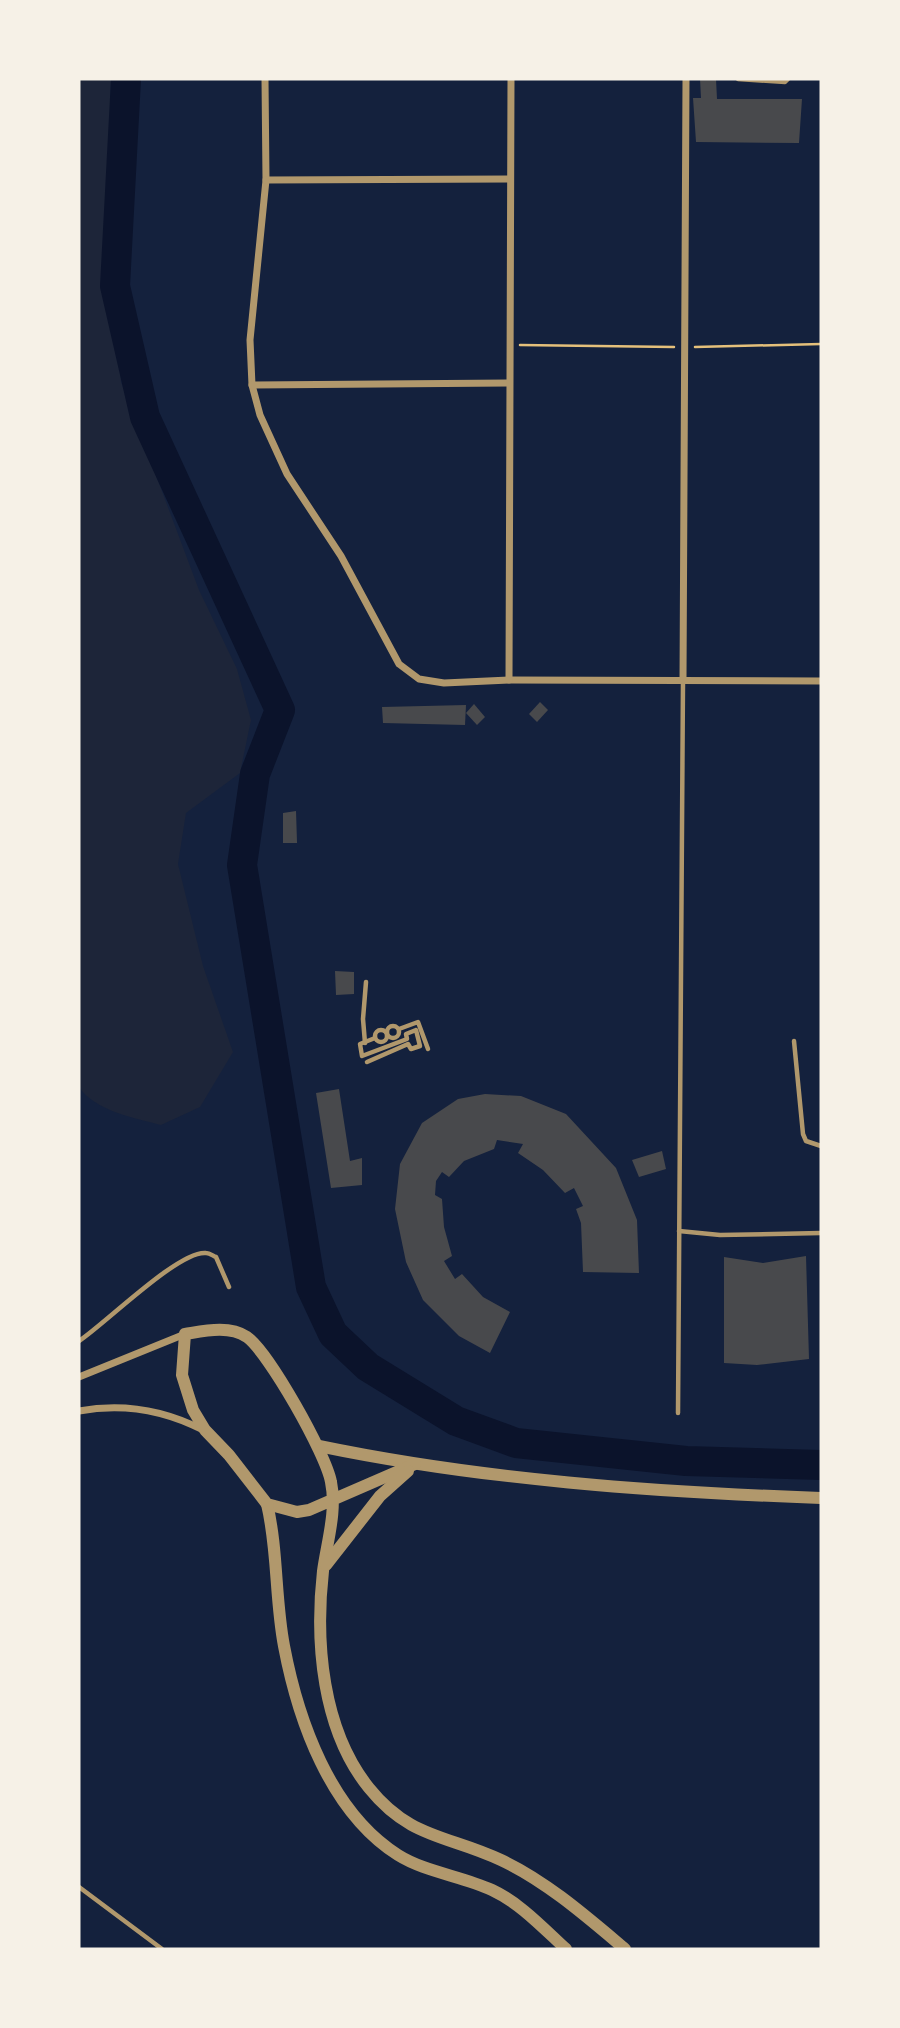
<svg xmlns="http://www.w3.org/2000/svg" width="900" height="2028" font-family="'IBM Plex Serif',serif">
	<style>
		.green { fill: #1d2539 }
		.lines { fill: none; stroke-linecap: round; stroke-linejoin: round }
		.river { stroke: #0b132b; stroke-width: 30 }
		.building { fill: #48494c }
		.path { stroke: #e5c07b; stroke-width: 2.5 }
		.service { stroke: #b1986c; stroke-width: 4.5 }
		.minor { stroke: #b1986c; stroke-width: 7 }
		.tertiary { stroke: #b1986c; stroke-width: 12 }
	</style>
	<rect width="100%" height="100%" fill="#14213d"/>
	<!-- green -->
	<path class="green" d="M79,79h32l-2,74 12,229 78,208 38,79 14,51 -11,53 -54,40 -8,51 25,102 30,86 -33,55 -39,18c-26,-7 -66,-14 -82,-38z"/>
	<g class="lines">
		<!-- river -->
		<path class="river" d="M126,79l-11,207 30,131 135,293 -25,64 -13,91 69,422 22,47 35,33 88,54 60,22 170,18 135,4"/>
	</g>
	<!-- building -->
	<g class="building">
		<path d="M700,79h16l1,20h85l-3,44 -103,-1 -3,-44h8z"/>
		<path d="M540,702l8,8 -11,12 -8,-8z"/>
		<path d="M474,704l11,13 -8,8 -11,-12z"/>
		<path d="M466,705l-1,20 -82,-2 -1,-16z"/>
		<path d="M296,811l1,32h-14v-30z"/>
		<path d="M335,971l19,1v22l-18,1z"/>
		<path d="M339,1089l11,72 12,-3v27l-31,3 -15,-95z"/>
		<path d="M485,1094l36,2 45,18 50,54 21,52 2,53 -56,-1 -2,-49 -5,-14 7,-3 -9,-18 -9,5 -22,-23 -25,-17 5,-9 -26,-4 -3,9 -30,12 -15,16 -7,-5 -6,9 -1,14 7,4 2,28 8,29 -8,5 11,18 7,-5 21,23 27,15 -20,41 -31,-17 -36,-36 -17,-38 -11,-53 5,-45 22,-41 36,-24z"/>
		<path d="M662,1151l4,18 -27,8 -7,-17z"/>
		<path d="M806,1256l3,103 -52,6 -33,-2v-106l39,6z"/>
	</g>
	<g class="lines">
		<!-- path -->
		<g class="path">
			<path d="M520,345l154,2"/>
			<path d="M695,347l126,-3"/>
		</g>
		<!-- service -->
		<g class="service">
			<path d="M738,79l47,3 3,-3"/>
			<circle cx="393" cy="1032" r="6"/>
			<path d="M399,1029l19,-7 10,27"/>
			<circle cx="381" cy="1036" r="6"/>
			<path d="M794,1041l9,93 3,7 15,5"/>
			<path d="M365,1043l-2,-24 3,-37"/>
			<path d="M367,1062l41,-18 3,5 9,-3 -4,-16 -10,4 1,5 -45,17 -2,-12 15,-6"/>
			<path d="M679,1231l41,4 101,-2"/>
			<path d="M79,1341c26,-17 100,-91 127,-88 4,0 7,3 10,4l13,30"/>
			<path d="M678,1413l5,-732"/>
			<path d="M79,1887l83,62"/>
		</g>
		<!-- minor -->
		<g class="minor">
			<path d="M265,79l1,101 -16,160 2,45 8,30 27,59 54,82 58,108 20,15 25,4 65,-3 312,1"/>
			<path d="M266,180l243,-1"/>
			<path d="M252,385l256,-2"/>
			<path d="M509,680l2,-601"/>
			<path d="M683,681l3,-602"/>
			<path d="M79,1377l106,-43"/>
			<path d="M79,1411c43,-8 85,-1 124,19"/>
		</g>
		<!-- tertiary -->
		<g class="tertiary">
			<path d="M319,1446c164,34 334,46 502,52"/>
			<path d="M415,1464l-106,46 -12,2 -30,-8 -38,-49 -24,-25 -12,-20 -11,-35 3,-41c19,-3 44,-9 62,3 22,16 79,117 84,145 6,29 -4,60 -8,89 -8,71 -1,159 46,217 41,51 79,47 132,72 45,21 86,57 124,89"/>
			<path d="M267,1504c11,46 8,95 17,142 14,74 46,166 114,209 27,17 64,21 94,35 28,13 51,38 74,59"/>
			<path d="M326,1565l54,-69 28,-25"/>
		</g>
	</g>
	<!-- border -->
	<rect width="900" height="2028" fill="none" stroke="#f6f1e7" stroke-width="161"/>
</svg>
